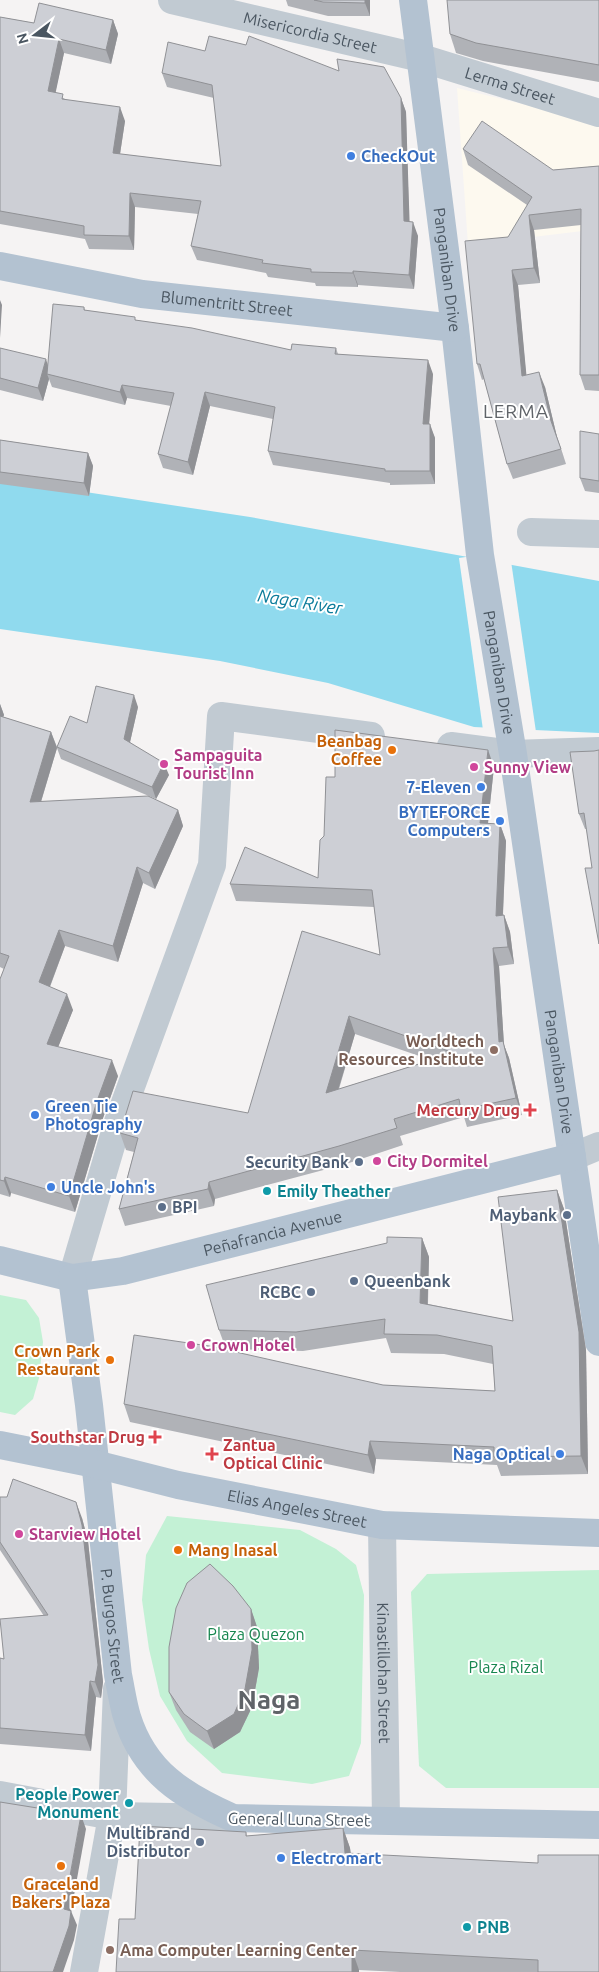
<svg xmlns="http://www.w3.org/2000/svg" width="599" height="1972" font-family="Ubuntu,sans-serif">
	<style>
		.commercial { fill: #fdf9ef }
		.green { fill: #c3f1d5 }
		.water { fill: #90daee }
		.pier { fill: #f5f3f3 }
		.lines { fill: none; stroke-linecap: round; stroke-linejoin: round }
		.minor { stroke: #c1cad2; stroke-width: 28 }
		.major { stroke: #b3c2d1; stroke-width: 28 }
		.wall { fill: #b0b2b7; fill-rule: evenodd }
		.shaded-wall { fill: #909195 }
		.building { fill: #cdcfd5; stroke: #909195; fill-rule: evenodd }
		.shop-dot { fill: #3f7fe0; stroke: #fff; stroke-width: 2 }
		.food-dot { fill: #e8710a; stroke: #fff; stroke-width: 2 }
		.hotel-dot { fill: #d1479c; stroke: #fff; stroke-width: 2 }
		.education-dot { fill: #8d6e63; stroke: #fff; stroke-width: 2 }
		.health-dot { fill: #e0444e; stroke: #fff; stroke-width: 2 }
		.service-dot { fill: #5c6f8a; stroke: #fff; stroke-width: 2 }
		.culture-dot { fill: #0f9aa8; stroke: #fff; stroke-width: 2 }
		.labels { text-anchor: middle; stroke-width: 4; stroke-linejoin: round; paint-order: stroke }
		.street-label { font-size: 16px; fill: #4a5661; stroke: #fff }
		.shop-label { font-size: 16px; font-weight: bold; fill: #366cbe; stroke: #fff; text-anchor: start }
		.food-label { font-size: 16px; font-weight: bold; fill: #c56008; stroke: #fff; text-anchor: end }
		.hotel-label { font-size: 16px; font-weight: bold; fill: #b23c85; stroke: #fff; text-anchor: start }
		.education-label { font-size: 16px; font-weight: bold; fill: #785e54; stroke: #fff; text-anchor: end }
		.health-label { font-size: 16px; font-weight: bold; fill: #be3a42; stroke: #fff; text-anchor: end }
		.service-label { font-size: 16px; font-weight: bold; fill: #4e5e75; stroke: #fff; text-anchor: end }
		.culture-label { font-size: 16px; font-weight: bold; fill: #0d838f; stroke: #fff; text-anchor: start }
		.park-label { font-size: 16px; fill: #17864f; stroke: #fff }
		.water-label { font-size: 18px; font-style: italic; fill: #0c7c9b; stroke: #fff }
		.quarter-label { font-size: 19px; letter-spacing: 1px; fill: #5f6368; stroke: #fff }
		.town-label { font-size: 26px; font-weight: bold; fill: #5f6368; stroke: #fff }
	</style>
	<rect width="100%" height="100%" fill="#f5f3f3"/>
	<!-- commercial -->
	<path class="commercial" d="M457,88l142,35v106l-131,16z"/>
	<!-- green -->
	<g class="green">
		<path d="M0,1295l26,5 13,18 4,24 -4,36 -6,21 -18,16 -15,-3z"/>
		<path d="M167,1516l133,14 36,19 20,16 8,30 -3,148 -12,33 -37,8 -90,-11 -35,-32 -27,-45 -11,-47 -7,-49 4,-45z"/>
		<path d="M599,1570v218h-153l-27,-22 -8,-174 16,-18z"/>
	</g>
	<!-- water -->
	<path class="water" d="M0,479l250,38 349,64v152l-125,-6 -146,-44 -108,-22 -220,-32z"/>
	<!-- pier -->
	<path class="pier" d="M479,555l32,6 25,171 -53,-2 -24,-172z"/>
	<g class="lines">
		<!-- minor -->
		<g class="minor">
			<path id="s1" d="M172,0l249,58 178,55"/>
			<path d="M531,532l68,2"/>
			<path d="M451,746l62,8 86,-3"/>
			<path d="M572,1157l27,-11"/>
			<path d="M72,1278l46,-156 94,-257 9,-149 150,20"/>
			<path id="s2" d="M382,1525l4,295"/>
			<path d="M0,1795l112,21 121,2"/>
			<path d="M84,1972l28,-156 5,-127"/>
		</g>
		<!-- major -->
		<g class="major">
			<path id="s3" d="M413,0l42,328 25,227 33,199 86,588"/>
			<path id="s4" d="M0,266l142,28 313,34"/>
			<path id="s5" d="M0,1260l72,18 51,-7 449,-114"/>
			<path id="s6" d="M72,1278l17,127 29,270c3,14 5,29 9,42 17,55 56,79 106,101l366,7"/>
			<path id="s7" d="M0,1445l95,19 83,21 204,40 217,8"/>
		</g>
	</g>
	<!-- wall -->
	<g class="wall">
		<path d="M286,0h84v16h-42l-40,-10z"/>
		<path d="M599,0v82l-116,-21 -27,-8 -6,-19z"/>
		<path d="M0,17l34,6 79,-3 5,14 -7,30 -47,-11 -9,40 10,6 60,22 -5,33 101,12 -7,-68 -47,-11 -5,-14 239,25 5,14 3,110 9,14 -4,53 -56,-4v2l-42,-1 -1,-3 -47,-6 -2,-4 -69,-13 -6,-14 7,-32 -63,-7 -1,43 -45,-1 -4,-10 -85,-15z"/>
		<path d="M463,149l90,21 46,-4v225l-14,-1 -5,-15 1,-150 -47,5 6,53 -22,2 8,90 19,12 12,50 9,27 -53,15 -6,-15 -23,-85 -2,1 -5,-16 50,-159 -59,-40z"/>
		<path d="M84,307l1,3 206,40 45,-2 2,6 95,20 -4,50 6,14v46l-45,1v-2l-117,-18 -5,-14 5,-32 -63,-13 -17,69 -30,-7 -5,-14 13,-48 -44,-8 -2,7 -73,-18 -3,-8 -6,22 -43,-11v-42l48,17z"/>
		<path d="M599,434v59l-14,-2 -5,-13z"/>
		<path d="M0,440l88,13 5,13 -4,30 -89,-12z"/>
		<path d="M0,704l4,11 -1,2 48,15 6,15 30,-24 51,-16 -8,35 39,33 -13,24 -95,-40 -4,-11 -16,54 137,8 5,16 -28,63 -12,-6 -25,79 -53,-16 -15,41 23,23 -15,37 60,29 -15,42 -28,94 -64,-19 -1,4 -10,-3v-215l4,-10 -4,-2z"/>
		<path d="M594,751l-2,117 -5,-39h-2l-6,-15z"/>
		<path d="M494,767l-6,57h12l6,17 -3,74h1l6,17 4,32 -15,2 5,79 5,13 13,57 -55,12 -3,-10 -64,19 3,9 -57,19 -131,35 -1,7 -89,20 -6,-17 15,-57 -8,-2 -6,-17 128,-20 132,-158 -6,-48 -138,-6 -6,-17 88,-6 6,-42 11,-59zM355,1034l76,26 -92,29z"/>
		<path d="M557,1190l7,19 22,141 2,124 -87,2 -4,-11 -121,-6 -2,15 -244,-52 -6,-18 259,-19 112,6 -2,-27 -49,-10 -53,-1 -5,-15 -83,13 -77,-2 -7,-19 203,-92 7,19 -1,47 85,17z"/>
		<path d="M0,1497l82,21 6,23 15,141 -2,16 -5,-1 -5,54 -91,-7v-86l4,1 40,-43 -44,-66z"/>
		<path d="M251,1609l6,18 2,41 -7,39 -12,25 -26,17 -24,-17 -14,-22 -7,-18z"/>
		<path d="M343,1828l7,20 1,5 248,119h-199l-41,-2v2h-243l19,-53 111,-87 1,4z"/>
	</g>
	<!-- shaded-wall -->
	<g class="shaded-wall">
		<path d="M365,0h5v16l-5,-13z"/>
		<path d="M113,20l5,14 -7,30 -5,-14z"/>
		<path d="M59,39l5,14 -11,52 -5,-14z"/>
		<path d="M401,98l5,14 4,123 -6,-14z"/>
		<path d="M120,107l5,14 -7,46 -5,-14z"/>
		<path d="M130,193l5,14 -1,43 -5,-14z"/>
		<path d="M529,215l5,15 6,53 -6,-15z"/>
		<path d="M413,222l5,14 -4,53 -5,-14z"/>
		<path d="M512,270l6,15 10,107 -6,-16z"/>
		<path d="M353,271l5,14v2l-5,-14z"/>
		<path d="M0,300l2,5 -2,33z"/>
		<path d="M46,359l4,13 -3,2 2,5 -6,22 -5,-13z"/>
		<path d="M428,360l5,14 -5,64 -5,-14z"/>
		<path d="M539,372l6,15 12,50 9,27 -15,-43z"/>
		<path d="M122,385l5,13 -2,7 -5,-13z"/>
		<path d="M205,392l5,14 -17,69 -5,-13z"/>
		<path d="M430,424l5,14v46l-5,-13z"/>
		<path d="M88,453l5,13 -4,30 -5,-13z"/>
		<path d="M134,695l4,12 -10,44 -4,-12z"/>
		<path d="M0,704l4,11 -4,9z"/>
		<path d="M51,732l6,16 -21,70 -6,-16z"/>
		<path d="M488,750l6,17 -8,73 -6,-17z"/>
		<path d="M164,763l5,12 -13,24 -4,-12z"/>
		<path d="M178,810l5,16 -28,63 -6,-16z"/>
		<path d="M500,824l6,17 -4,92 -6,-17z"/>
		<path d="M137,867l6,16 -25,79 -5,-16z"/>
		<path d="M504,915l6,17 4,32 -6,-17z"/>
		<path d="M59,930l6,16 -20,53 -6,-17z"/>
		<path d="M493,948l6,18 5,79 5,13 13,57 -6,-17 -17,-56z"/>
		<path d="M67,994l6,16 -20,50 -6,-16z"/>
		<path d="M349,1016l6,18 -23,76 -6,-17z"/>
		<path d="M112,1060l6,16 -15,42 -28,94 -6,-16 28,-95z"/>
		<path d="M5,1177l6,16 -1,4 -6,-16z"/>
		<path d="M209,1182l6,17 -1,7 -6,-17z"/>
		<path d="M557,1190l7,19 22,141 2,124 -7,-18z"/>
		<path d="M422,1238l7,19 -2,64 -7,-18z"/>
		<path d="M370,1441l6,18 -2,15 -6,-19z"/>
		<path d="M76,1502l6,16 6,23 15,141 -2,16 -6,-16z"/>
		<path d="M251,1609l6,18 2,41 -7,39 -12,25 -26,17 -7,-18z"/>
		<path d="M90,1681l6,16 -5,54 -6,-16z"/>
		<path d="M81,1815l5,14 -17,94 -5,-14z"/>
		<path d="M343,1828l7,20 2,25 -7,-20z"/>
		<path d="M71,1911l6,14 -3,15 -11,32h-10z"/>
		<path d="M352,1950l7,20v2h-7z"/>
	</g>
	<!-- building -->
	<g class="building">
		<path d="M314,0h51v3l-42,-1z"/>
		<path d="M447,0h152v65l-123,-22 -26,-9z"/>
		<path d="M39,3l74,17 -7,30 -47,-11 -11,52 15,3 -1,5 58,8 -7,46 108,13 -9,-81 -50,-12 6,-31 37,9 4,-15 37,9 3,-9 90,35 -2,-12 47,8 17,31 3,123 9,1 -4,53 -56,-4v2l-42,-1v-3l-49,-6 1,-3 -72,-14 10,-45 -71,-8 -1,43 -45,-1v-9l-84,-15v-194l34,6z"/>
		<path d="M482,121l71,49 46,-4v209h-19l1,-166 -52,6 5,53 -22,2 10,106 17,-4 12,49 10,28 -54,15 -27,-100h-3l-12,-123 43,-4 24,-40 -69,-48z"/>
		<path d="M53,304l31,3v3l51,7v3l57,8 99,22 1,-6 44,4 -1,6 93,6 -5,64h7v47h-45v-2l-117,-18 7,-44 -70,-15 -17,70 -30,-8 16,-61 -52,-8 -2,7 -73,-18z"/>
		<path d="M0,348l46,11 -8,29 -38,-10z"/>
		<path d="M580,431l19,3v47l-19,-3z"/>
		<path d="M0,440l88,13 -4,30 -84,-11z"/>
		<path d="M96,686l38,9 -10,44 40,24 -12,24 -95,-40 13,-31 17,7z"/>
		<path d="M0,716l51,16 -21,70 118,-6 30,14 -29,63 -12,-6 -24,79 -54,-16 -20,52 28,12 -20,50 65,16 -15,41 -28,95 -64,-19 -1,4 -4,-1v-201l9,-23 -9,-3z"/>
		<path d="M335,730l153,20 -8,73 20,1 -4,92 8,-1 4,32 -15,1 6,94 4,-1 13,57 -55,12 -2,-11 -65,20 3,9 -58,18 -130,36 -1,7 -89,20 19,-71 -18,-5 13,-42 115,22 54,-182 78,24 -8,-65 -142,-6 15,-37 73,31 2,-38 4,-4 2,-59h9zM349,1016l105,37 -128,40z"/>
		<path d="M599,750v194l-14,-76h7l-8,-55 -5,1 -9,-62 24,-1z"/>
		<path d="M557,1190l22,142 2,124 -87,1v-10l-124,-6 -2,14 -244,-51 10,-69 75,11 174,39 112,6 -3,-45 -55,-11 -53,-1 1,-15 -89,13 -77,-2 -13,-45 181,-42v-6l35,1 -2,65 93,18 -15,-124z"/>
		<path d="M13,1479l63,23 6,23 16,140 -3,17 -5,-1 -5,54 -85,-7v-70l4,1 -4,-40 48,-4 -48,-73v-45h7z"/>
		<path d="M210,1564l23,22 18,23 1,41 -7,39 -11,25 -27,17 -23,-17 -15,-22v-45l7,-39 11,-25z"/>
		<path d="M0,1802l81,13 -17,94 7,2 -2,15 -16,46h-53z"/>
		<path d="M140,1826l106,6v4l97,-8 2,25 193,10v-8h61v117h-61v-12l-186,-10v22h-236l3,-53h16z"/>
	</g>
	<!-- markers -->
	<g class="shop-dot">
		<circle cx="351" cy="156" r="5"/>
		<circle cx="481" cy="787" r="5"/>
		<circle cx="500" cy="821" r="5"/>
		<circle cx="35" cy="1115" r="5"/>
		<circle cx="51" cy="1187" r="5"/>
		<circle cx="560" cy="1454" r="5"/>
		<circle cx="281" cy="1858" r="5"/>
	</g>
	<g class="food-dot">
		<circle cx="392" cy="750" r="5"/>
		<circle cx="110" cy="1360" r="5"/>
		<circle cx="178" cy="1550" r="5"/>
		<circle cx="61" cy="1866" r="5"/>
	</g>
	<g class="hotel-dot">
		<circle cx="164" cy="764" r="5"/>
		<circle cx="474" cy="767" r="5"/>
		<circle cx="377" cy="1161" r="5"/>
		<circle cx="191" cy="1345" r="5"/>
		<circle cx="19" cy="1534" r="5"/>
	</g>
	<g class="education-dot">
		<circle cx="494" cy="1050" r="5"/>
		<circle cx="110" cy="1950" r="5"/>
	</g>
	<g class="health-dot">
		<path d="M527.5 1102.5h5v5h5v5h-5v5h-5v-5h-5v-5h5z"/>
		<path d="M152.5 1429.5h5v5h5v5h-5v5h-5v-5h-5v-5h5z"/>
		<path d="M209.5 1446.5h5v5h5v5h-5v5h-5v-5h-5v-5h5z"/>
	</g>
	<g class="service-dot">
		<circle cx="359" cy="1162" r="5"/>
		<circle cx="162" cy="1207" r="5"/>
		<circle cx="567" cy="1215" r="5"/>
		<circle cx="354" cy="1281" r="5"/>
		<circle cx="311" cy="1292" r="5"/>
		<circle cx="200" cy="1842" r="5"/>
	</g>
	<g class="culture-dot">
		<circle cx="267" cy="1191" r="5"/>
		<circle cx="129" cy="1803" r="5"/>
		<circle cx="467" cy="1927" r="5"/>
	</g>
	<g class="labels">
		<!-- street labels -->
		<g class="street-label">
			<text dy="6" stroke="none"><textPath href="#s1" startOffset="142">Misericordia Street</textPath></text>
			<text dy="6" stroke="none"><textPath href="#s1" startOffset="349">Lerma Street</textPath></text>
			<text dy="6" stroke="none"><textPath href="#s3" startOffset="272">Panganiban Drive</textPath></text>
			<text dy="6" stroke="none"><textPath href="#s4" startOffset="230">Blumentritt Street</textPath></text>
			<text dy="6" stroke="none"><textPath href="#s3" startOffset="678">Panganiban Drive</textPath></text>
			<text dy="6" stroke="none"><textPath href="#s3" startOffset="1082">Panganiban Drive</textPath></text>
			<text dy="6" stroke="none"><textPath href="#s5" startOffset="280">Peñafrancia Avenue</textPath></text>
			<text dy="6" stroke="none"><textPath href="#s7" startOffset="304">Elias Angeles Street</textPath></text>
			<text dy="6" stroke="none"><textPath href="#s6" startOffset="350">P. Burgos Street</textPath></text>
			<text dy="6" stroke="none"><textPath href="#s2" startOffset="148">Kinastillohan Street</textPath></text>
			<text transform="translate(299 1819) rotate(1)" y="6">General Luna Street</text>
		</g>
		<!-- shop labels -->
		<g class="shop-label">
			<text x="361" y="162">CheckOut</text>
			<text x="471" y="793" text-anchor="end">7-Eleven</text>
			<text x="490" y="818" text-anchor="end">BYTEFORCE<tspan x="490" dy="18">Computers</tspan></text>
			<text x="45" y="1112">Green Tie<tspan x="45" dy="18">Photography</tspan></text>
			<text x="61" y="1193">Uncle John's</text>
			<text x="550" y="1460" text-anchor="end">Naga Optical</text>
			<text x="291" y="1864">Electromart</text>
		</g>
		<!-- food labels -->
		<g class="food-label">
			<text x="382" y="747">Beanbag<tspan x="382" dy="18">Coffee</tspan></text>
			<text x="100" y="1357">Crown Park<tspan x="100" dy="18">Restaurant</tspan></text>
			<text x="188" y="1556" text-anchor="start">Mang Inasal</text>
			<text x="61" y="1890" text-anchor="middle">Graceland<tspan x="61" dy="18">Bakers' Plaza</tspan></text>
		</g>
		<!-- hotel labels -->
		<g class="hotel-label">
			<text x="174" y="761">Sampaguita<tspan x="174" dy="18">Tourist Inn</tspan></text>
			<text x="484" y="773">Sunny View</text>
			<text x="387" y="1167">City Dormitel</text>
			<text x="201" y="1351">Crown Hotel</text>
			<text x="29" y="1540">Starview Hotel</text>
		</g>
		<!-- education labels -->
		<g class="education-label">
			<text x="484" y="1047">Worldtech<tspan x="484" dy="18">Resources Institute</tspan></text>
			<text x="120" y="1956" text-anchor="start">Ama Computer Learning Center</text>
		</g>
		<!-- health labels -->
		<g class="health-label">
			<text x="520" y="1116">Mercury Drug</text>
			<text x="145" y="1443">Southstar Drug</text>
			<text x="223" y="1451" text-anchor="start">Zantua<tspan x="223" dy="18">Optical Clinic</tspan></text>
		</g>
		<!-- service labels -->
		<g class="service-label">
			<text x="349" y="1168">Security Bank</text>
			<text x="172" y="1213" text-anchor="start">BPI</text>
			<text x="557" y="1221">Maybank</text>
			<text x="364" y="1287" text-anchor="start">Queenbank</text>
			<text x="301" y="1298">RCBC</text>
			<text x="190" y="1839">Multibrand<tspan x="190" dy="18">Distributor</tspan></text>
		</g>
		<!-- culture labels -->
		<g class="culture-label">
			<text x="277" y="1197">Emily Theather</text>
			<text x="119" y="1800" text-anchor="end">People Power<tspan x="119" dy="18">Monument</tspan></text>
			<text x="477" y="1933">PNB</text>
		</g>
		<!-- park labels -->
		<g class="park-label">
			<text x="256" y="1640">Plaza Quezon</text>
			<text x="506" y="1673">Plaza Rizal</text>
		</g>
		<!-- water labels -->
		<g class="water-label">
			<text transform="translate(300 602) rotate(9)" y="6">Naga River</text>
		</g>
		<!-- quarter labels -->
		<g class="quarter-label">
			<text x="516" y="418">LERMA</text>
		</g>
		<!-- town labels -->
		<g class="town-label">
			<text x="269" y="1709">Naga</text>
		</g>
	</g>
	<!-- north arrow -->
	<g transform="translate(35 35) rotate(254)" stroke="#ffffff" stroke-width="4" paint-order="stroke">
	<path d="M0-4L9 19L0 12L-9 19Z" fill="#4a5661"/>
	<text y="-8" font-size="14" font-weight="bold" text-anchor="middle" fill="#4a5661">N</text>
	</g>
</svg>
